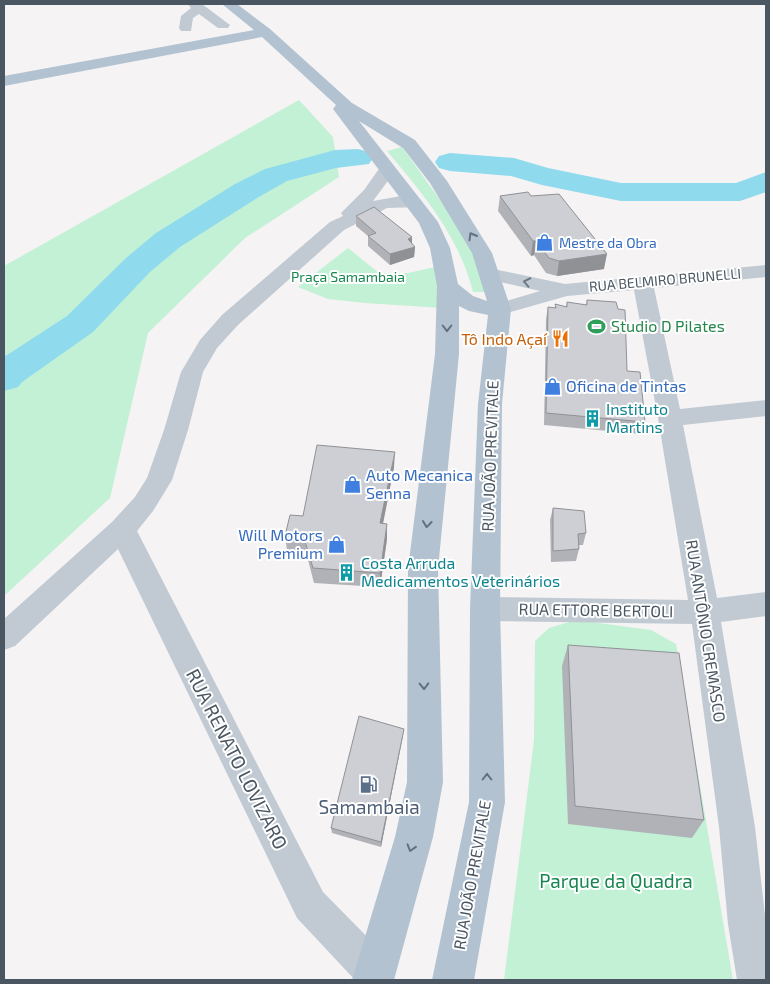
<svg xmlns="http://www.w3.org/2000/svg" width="770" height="984" font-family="'Exo 2',sans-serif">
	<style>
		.green { fill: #c3f1d5 }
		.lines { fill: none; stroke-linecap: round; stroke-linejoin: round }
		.river { fill: #90daee; fill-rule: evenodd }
		.minor { fill: #c1cad2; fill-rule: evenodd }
		.major { fill: #b3c2d1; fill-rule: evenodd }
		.wall { fill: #b0b2b7 }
		.shaded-wall { fill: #909195 }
		.building { fill: #cdcfd5; stroke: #909195 }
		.oneway { stroke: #64717d }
		.oneway2 { stroke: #6e7983 }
		.labels { text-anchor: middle; stroke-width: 4; stroke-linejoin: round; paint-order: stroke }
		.far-shop-label { font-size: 14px; fill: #366cbe; stroke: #fff; text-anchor: start }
		.far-park-label { font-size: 14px; fill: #17864f; stroke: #fff }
		.far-street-label { font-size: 14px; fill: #4a5661; stroke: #fff }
		.leisure-label { font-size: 16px; fill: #27864d; stroke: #fff; text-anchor: start }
		.food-label { font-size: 16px; fill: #c56008; stroke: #fff; text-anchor: end }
		.shop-label { font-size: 16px; fill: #366cbe; stroke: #fff; text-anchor: start }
		.culture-label { font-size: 16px; fill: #0d838f; stroke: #fff; text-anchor: start }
		.street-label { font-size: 16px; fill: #4a5661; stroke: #fff }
		.near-street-label { font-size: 19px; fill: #4a5661; stroke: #fff }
		.near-service-label { font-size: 19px; fill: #4e5e75; stroke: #fff }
		.near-park-label { font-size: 19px; fill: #17864f; stroke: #fff }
	</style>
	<rect width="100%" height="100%" fill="#f5f3f3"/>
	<!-- green -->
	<g class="green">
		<path d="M299,100l34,37 6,40 -94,61 -97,95 -38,165 -106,98v-330z"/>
		<path d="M402,147l46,64 25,40 15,41h-15c-14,-56 -50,-98 -86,-141z"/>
		<path d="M348,248l31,25h29l27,-6 8,41 -78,-5 -37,-4 -30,-12z"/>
		<path d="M576,620l75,10 25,14 57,336h-229l30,-240 1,-99 14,-13z"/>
	</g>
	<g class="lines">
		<!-- river -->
		<g class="river">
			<path d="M358,149l11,3 4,6 -4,6 -33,4 -49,13 -30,17 -77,49 -30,25 -57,60 -71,50 -4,5 -14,4v-34l63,-41 59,-58 30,-25 79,-49 30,-15 70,-19z"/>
			<path d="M450,153l64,5 34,10 73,15h115l30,-11v20l-26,9h-119l-79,-16 -31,-9 -61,-5 -11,-3 -4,-6 4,-6z"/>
		</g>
		<!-- minor -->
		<g class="minor">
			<path d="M188,4h14l28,21 -2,3h-10l-19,-14 -6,4 -2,13h-10l-2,-3 2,-12 10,-8z"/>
			<path d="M387,165l6,1 3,4 -23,31 28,-5 19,3 3,4 -3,4 -33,1 -43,22 -106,95 -21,23 -14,24 -15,58 -16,50 -19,31 -16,20 186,361 65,66 6,14 -4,8h-35l-58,-62 -179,-369 -103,97 -11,4v-31l108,-97 23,-25 12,-19 17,-48 17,-58 19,-32 22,-25 108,-93 13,-6 -2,-3 23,-23 17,-24z"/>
			<path d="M766,265v12l-112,11 26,121 86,-9v16l-83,9 34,173 49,-6v24l-45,6 34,205 11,97v56h-29l-9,-56 -9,-97 -27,-203 -207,-3 -10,-3 -5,-9 5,-9 10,-3 203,3 -30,-182 -24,-128 -67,6 -67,19 -7,-2 -4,-4 4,-4 47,-14 -58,-13 -3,-4 3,-4 7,-2 76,16z"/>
		</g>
		<!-- major -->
		<path class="major" d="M222,4h15l33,25 82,74 63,37 32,41 45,72 19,56 -9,95 -2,205 5,193 -31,178h-42l37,-178 1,-193 8,-205 10,-89 -19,-4 -10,-5v48l-21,215 5,213 -10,55 -39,143h-42l43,-143 12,-55 1,-213 27,-215 2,-68 -7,-38 -11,-25 -86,-114 3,-4 -74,-68 -258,49v-10l250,-46zM359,121l44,27 27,35 42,70 15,48 -14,-5 -15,-12 -8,-36 -12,-26z"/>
	</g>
	<!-- wall -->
	<g class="wall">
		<path d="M500,196h31l73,73 -47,7 -11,-3 -12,-18 -3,1 -33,-45z"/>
		<path d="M356,216l56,28 3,3 -1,10 -24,8 -22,-19v-10l-12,-10z"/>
		<path d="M587,300l40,71 18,51 -4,12 -97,-9 2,-106 2,-12 7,1v-4l11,3 1,-5 19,3z"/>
		<path d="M394,467l-11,57 4,15 -7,48 -66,-4 -8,-31 -19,-2 -2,-14 18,-20z"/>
		<path d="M553,508l33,25 -3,12h-4v4l-3,12 -25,1 -1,-42z"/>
		<path d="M568,645l136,175 -12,18 -124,-14 -6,-158z"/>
		<path d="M403,735l-22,112 -49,-14 -1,-5z"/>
	</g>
	<!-- shaded-wall -->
	<g class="shaded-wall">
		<path d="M412,237v10h3l-1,10 -24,8v-11l18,-15z"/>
		<path d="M533,241h3l-2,14 -3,1z"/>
		<path d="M607,254l-3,15 -47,7 2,-15z"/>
		<path d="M395,452l-1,15 -14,71v-15z"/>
		<path d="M387,524v15l-7,48v-14z"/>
		<path d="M404,729l-1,6 -22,112v-5z"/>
	</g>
	<!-- building -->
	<g class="building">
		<path d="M528,192l3,4 28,-2 48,60 -48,7 -10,-3 -13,-17h-3l-33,-45z"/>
		<path d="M374,207l38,30 -4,2 7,8 -25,7 -22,-18 8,-3 -20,-17z"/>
		<path d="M587,300l29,2 2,7 7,1 2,61 13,1 5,50 -99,-9 2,-106 8,1 -1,-4 12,3v-5l20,3z"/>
		<path d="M317,445l78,7 -15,71 7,1 -7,49 -67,-5 -9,-30 -19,-2 5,-21 13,1z"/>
		<path d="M553,508l31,3 2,22 -8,1 1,15 -26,2z"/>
		<path d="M568,645l111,8 25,167 -129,-14z"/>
		<path d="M359,716l45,13 -23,113 -50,-14z"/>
	</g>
	<!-- one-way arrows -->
	<defs><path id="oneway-chevron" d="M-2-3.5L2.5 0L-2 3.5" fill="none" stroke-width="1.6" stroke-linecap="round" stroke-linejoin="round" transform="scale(1.25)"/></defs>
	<g class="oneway">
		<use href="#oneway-chevron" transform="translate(472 236) rotate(-120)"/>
		<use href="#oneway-chevron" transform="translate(447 328) rotate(90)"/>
		<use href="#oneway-chevron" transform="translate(427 524) rotate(96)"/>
		<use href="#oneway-chevron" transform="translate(424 686) rotate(89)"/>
		<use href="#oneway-chevron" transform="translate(487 777) rotate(-90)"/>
		<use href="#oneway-chevron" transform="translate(411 848) rotate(107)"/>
	</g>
	<use class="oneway2" href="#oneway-chevron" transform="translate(527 282) rotate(-168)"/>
	<!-- icons -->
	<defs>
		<symbol id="shop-bare" viewBox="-9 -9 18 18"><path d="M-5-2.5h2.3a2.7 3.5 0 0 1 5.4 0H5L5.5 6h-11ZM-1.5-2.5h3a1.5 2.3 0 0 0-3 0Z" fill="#3f7fe0" stroke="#fff" stroke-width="2.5" paint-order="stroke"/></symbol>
		<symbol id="stadium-bare" viewBox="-9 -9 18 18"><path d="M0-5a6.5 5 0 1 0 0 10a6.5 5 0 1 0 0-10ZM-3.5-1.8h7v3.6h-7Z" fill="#2e9e5b" stroke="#fff" stroke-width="2.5" paint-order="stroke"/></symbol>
		<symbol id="restaurant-bare" viewBox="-9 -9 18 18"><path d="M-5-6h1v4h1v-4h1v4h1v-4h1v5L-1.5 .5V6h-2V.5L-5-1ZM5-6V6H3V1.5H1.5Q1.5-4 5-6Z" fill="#e8710a" stroke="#fff" stroke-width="2.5" paint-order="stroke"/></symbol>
		<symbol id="building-bare" viewBox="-9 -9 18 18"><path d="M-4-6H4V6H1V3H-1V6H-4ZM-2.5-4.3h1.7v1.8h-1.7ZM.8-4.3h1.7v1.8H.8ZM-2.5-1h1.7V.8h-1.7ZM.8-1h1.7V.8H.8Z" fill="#0f9aa8" stroke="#fff" stroke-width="2.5" paint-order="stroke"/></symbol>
		<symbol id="fuel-bare" viewBox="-9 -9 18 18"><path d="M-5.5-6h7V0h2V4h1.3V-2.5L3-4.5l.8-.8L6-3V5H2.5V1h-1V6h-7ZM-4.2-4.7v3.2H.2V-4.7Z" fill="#5c6f8a" stroke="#fff" stroke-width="2.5" paint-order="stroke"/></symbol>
	</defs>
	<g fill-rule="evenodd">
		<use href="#shop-bare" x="532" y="230" width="25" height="25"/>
		<use href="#stadium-bare" x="584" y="314" width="25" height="25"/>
		<use href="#restaurant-bare" x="548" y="326" width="25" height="25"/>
		<use href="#shop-bare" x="540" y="374" width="25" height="25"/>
		<use href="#building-bare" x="580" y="406" width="25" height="25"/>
		<use href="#shop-bare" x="340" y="472" width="25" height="25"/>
		<use href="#shop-bare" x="324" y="532" width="25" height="25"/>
		<use href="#building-bare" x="334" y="560" width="25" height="25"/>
		<use href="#fuel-bare" x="356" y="772" width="25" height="25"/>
	</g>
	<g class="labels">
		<!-- far-shop labels -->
		<g class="far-shop-label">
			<text x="559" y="248">Mestre da Obra</text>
		</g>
		<!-- far-park labels -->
		<g class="far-park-label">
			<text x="348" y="282">Praça Samambaia</text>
		</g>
		<!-- far-street labels -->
		<g class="far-street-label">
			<text transform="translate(665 280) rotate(-5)" y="5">RUA BELMIRO BRUNELLI</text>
		</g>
		<!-- leisure labels -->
		<g class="leisure-label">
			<text x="611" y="332">Studio D Pilates</text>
		</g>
		<!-- food labels -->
		<g class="food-label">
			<text x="547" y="345">Tô Indo Açaí</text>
		</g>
		<!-- shop labels -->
		<g class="shop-label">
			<text x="566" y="392">Oficina de Tintas</text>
			<text x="366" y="481">Auto Mecanica<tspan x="366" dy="18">Senna</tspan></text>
			<text x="323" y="541" text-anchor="end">Will Motors<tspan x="323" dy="18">Premium</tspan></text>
		</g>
		<!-- culture labels -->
		<g class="culture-label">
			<text x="606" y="415">Instituto<tspan x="606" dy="18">Martins</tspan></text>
			<text x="361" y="569">Costa Arruda<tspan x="361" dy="18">Medicamentos Veterinários</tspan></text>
		</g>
		<!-- street labels -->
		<g class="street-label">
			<text transform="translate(490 456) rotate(-88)" y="6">RUA JOÃO PREVITALE</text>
			<text transform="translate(596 610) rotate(1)" y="6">RUA ETTORE BERTOLI</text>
			<text transform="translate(706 631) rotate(81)" y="6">RUA ANTÔNIO CREMASCO</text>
			<text transform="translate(472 875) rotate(-80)" y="6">RUA JOÃO PREVITALE</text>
		</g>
		<!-- near-street labels -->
		<g class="near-street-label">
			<text transform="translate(237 759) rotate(63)" y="7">RUA RENATO LOVIZARO</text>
		</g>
		<!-- near-service labels -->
		<g class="near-service-label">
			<text x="369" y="814">Samambaia</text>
		</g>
		<!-- near-park labels -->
		<g class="near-park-label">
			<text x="616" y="888">Parque da Quadra</text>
		</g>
	</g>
	<!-- border -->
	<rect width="770" height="984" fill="none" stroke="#4a5661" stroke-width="10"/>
</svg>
